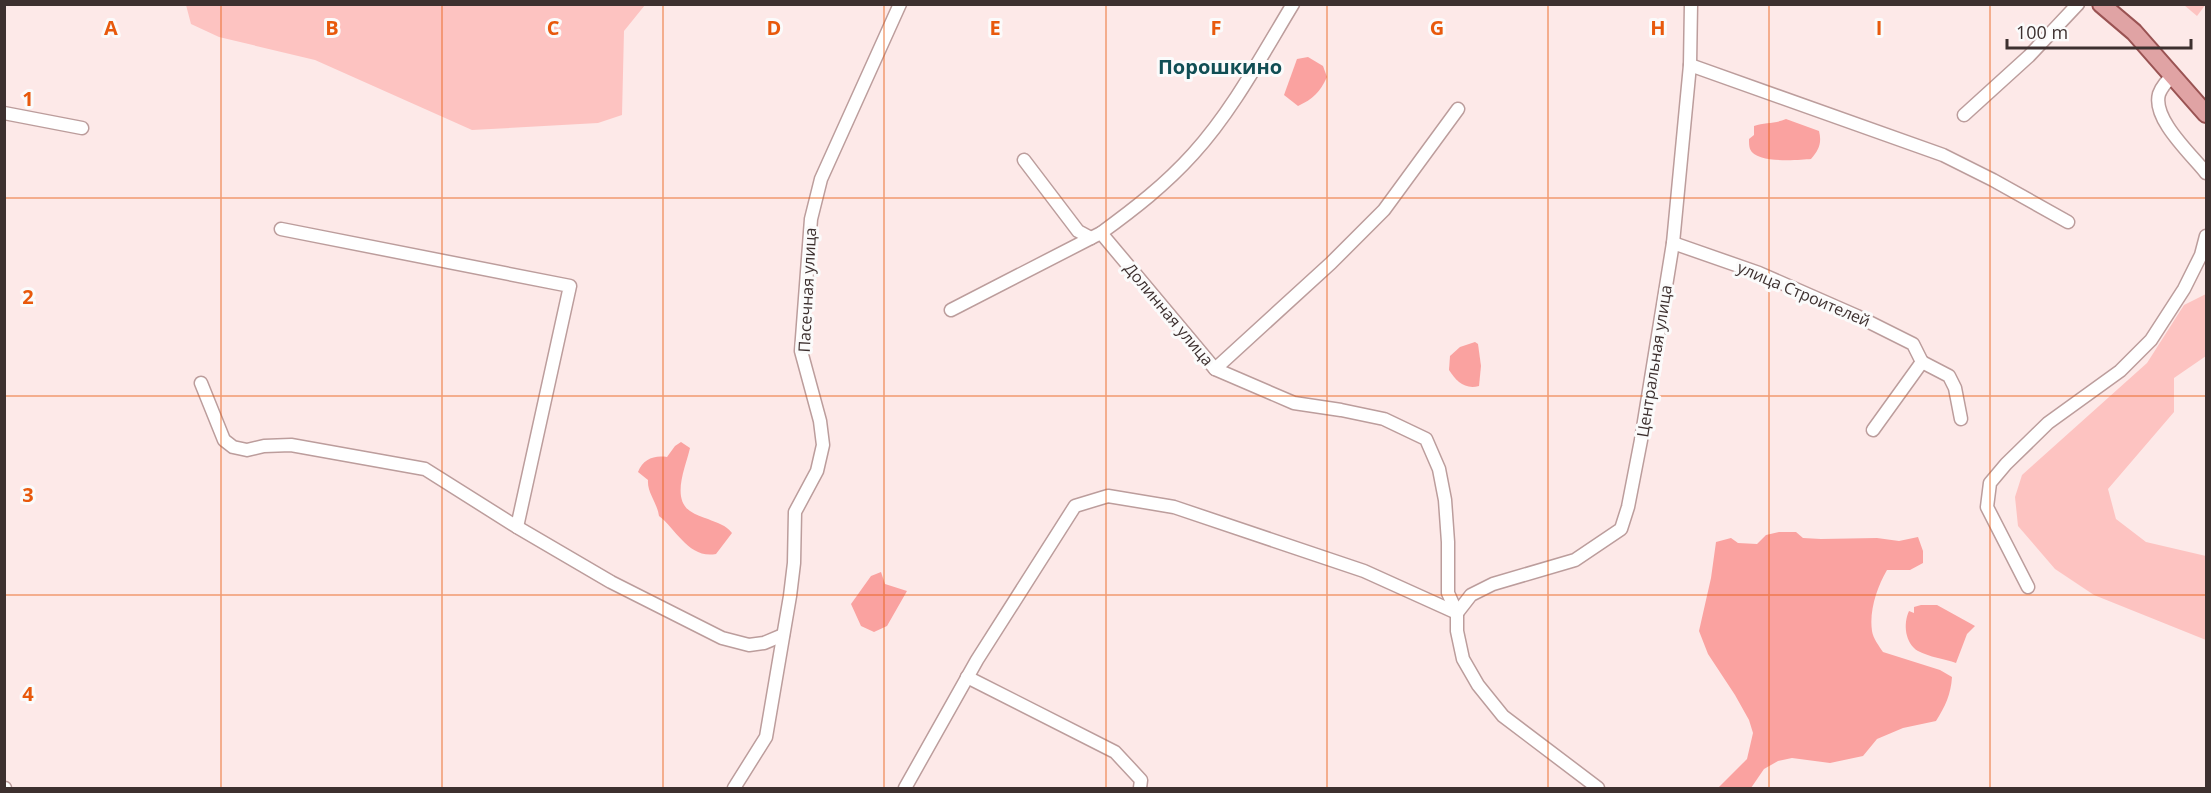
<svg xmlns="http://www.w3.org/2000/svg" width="2211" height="793" font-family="'Open Sans',sans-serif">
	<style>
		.green { fill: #fdc3c1 }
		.water { fill: #faa2a0 }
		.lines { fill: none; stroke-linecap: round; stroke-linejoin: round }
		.minor-casing { stroke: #bc9d9c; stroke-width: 15 }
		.major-casing { stroke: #9a5353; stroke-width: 20 }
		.minor { stroke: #fff; stroke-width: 12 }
		.major { stroke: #e0a3a4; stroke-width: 16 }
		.grid { fill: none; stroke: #e8590c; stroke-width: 1.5; stroke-opacity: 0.55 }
		.labels { text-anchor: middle; stroke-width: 6; stroke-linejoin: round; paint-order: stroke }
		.street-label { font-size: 16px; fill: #3d302f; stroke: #fbfbfb }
		.quarter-label { font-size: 20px; font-weight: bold; fill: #104e54; stroke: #fbfbfb }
		.grid-label { font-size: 20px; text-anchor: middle; font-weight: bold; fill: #e8590c; stroke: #fbfbfb; stroke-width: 6; stroke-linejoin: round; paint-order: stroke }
	</style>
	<rect width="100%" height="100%" fill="#fde9e8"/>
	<!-- green -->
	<g class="green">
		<path d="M2206,4l-9,12 -13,-11v-1z"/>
		<path d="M186,5v-1l459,1 -21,26 -2,84 -24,8 -126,7 -157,-70 -96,-23 -28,-13z"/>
		<path d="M2206,294v62l-32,22v34l-66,77 8,30 30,23 60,14v84l-112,-45 -39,-26 -37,-43 -3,-29 7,-22 125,-112 37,-58z"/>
	</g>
	<!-- water -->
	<g class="water">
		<path d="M1308,57l15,9 4,11c-7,15 -14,22 -29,29l-14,-11 13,-36z"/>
		<path d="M1786,119l33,12c3,12 0,19 -8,28 -12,1 -55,5 -61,-10 -1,-3 -1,-6 -1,-10l5,-4v-9c11,-4 21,-2 32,-7z"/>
		<path d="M1475,342l3,2 3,22 -2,20c-14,4 -23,-5 -30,-16l1,-14 10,-9z"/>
		<path d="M681,442l9,6c-4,18 -19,50 0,63 6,4 12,6 18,8 9,4 18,6 24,14l-16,21c-27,5 -39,-24 -57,-38 -2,-14 -12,-23 -11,-36l-10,-8c5,-13 16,-17 29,-15l8,-11z"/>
		<path d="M1779,532h17l7,6 18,1 56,-1 22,3 19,-4 5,14v12l-13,7h-23c-10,17 -18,41 -15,61 1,7 7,15 11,21l57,18 12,7c-1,17 -7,30 -16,44l-33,7 -26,11 -14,17 -33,7 -38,-5 -14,3 -14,8 -13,19h-33l29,-29 6,-26 -4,-13 -14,-25 -27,-41 -9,-23 12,-53 5,-36 15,-4 7,5 19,1 9,-9z"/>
		<path d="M881,572l4,12 22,7 -20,35 -13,6 -13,-6 -10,-22 20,-28z"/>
		<path d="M1921,605h16l38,21 -8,8 -11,29c-11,-4 -27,-6 -38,-12 -13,-8 -15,-27 -9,-40l5,2v-6z"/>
	</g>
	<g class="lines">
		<defs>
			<g id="minor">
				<path d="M1690,65l253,90 50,25 75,42"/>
				<path d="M2173,75c-6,6 -11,11 -14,19 -7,25 32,60 47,79"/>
				<path d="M4,113l78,15"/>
				<path d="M1964,115l65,-59 49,-52"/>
				<path d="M1024,160l54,71 13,7 10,-5 114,136 79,34 47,7 43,9 42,20 13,30 6,31 3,42v51l9,20v18l6,28 15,26 25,31 95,72"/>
				<path d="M281,229l289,57 -53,241"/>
				<path d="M1101,233c33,-24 64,-48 92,-79 40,-44 69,-99 100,-150"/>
				<path d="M1673,243l86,30 98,43 56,28 9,18"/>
				<path d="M951,310l140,-72"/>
				<path d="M1922,362l27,14 6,12 6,31"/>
				<path d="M1215,369l116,-106 53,-53 74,-101"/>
				<path d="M201,383l23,57 9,7 14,3 17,-4 27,-1 134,24 92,58 94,55 111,56 27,7 15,-2 19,-8"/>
				<path d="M1873,430l49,-68"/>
				<path d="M2028,587l-41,-80 3,-24 16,-19 42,-41 72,-52 31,-31 33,-51 17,-34 5,-19"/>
				<path d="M1457,613l14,-18 22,-11 82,-24 46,-31 7,-22 13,-67 32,-197 17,-178 1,-61"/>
				<path d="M967,677l148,75 26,28 -1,8"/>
				<path d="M4,788h1"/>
				<path d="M734,788l32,-51 24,-141 4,-33 1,-51 22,-41 6,-26 -3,-24 -19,-70 10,-132 10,-40 79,-175"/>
				<path d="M905,788l72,-128 98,-154 33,-10 66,11 190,64 93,42"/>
			</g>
			<path id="major" d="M2101,4l33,28 72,82"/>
		</defs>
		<!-- minor casing -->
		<use href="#minor" class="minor-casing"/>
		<!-- major casing -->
		<use href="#major" class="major-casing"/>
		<!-- minor -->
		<use href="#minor" class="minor"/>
		<!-- major -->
		<use href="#major" class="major"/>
	</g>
	<!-- grid -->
	<path class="grid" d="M221,4v784M442,4v784M663,4v784M884,4v784M1106,4v784M1327,4v784M1548,4v784M1769,4v784M1990,4v784M4,198h2202M4,396h2202M4,595h2202"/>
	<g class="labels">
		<!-- street labels -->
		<g class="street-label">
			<text transform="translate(807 290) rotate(-87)" y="6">Пасечная улица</text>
			<text transform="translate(1804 294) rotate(23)" y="6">улица Строителей</text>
			<text transform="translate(1169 314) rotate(50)" y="6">Долинная улица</text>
			<text transform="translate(1654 361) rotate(-81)" y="6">Центральная улица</text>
		</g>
		<!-- quarter labels -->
		<g class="quarter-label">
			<text x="1220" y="74">Порошкино</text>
		</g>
	</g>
	<g class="grid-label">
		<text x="111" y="35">A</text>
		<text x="332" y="35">B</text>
		<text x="553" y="35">C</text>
		<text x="774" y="35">D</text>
		<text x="995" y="35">E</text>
		<text x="1216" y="35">F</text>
		<text x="1437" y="35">G</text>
		<text x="1658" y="35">H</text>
		<text x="1879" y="35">I</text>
		<text x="28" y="106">1</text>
		<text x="28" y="304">2</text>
		<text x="28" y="502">3</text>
		<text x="28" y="701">4</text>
	</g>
	<!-- border -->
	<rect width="2211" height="793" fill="none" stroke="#3d302f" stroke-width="12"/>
	<!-- scale -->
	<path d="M2007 39v9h184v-9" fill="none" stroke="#3d302f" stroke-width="3"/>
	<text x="2016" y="39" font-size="18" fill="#3d302f" stroke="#fbfbfb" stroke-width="4.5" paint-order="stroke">100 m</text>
</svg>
